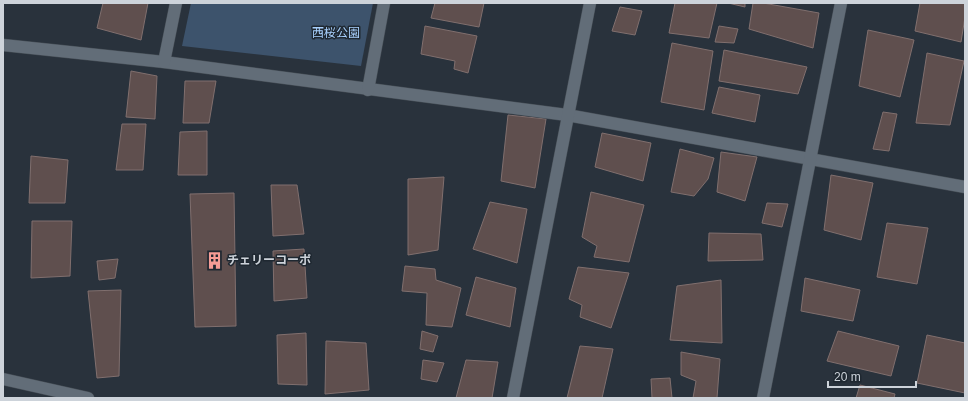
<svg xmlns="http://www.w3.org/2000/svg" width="968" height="401" font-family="Helvetica,'Noto Sans JP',sans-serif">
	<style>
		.green { fill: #3d536c }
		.building { fill: #5f4f4e; stroke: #806f6e }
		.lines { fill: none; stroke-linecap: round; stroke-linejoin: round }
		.street-casing { stroke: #464e56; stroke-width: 13 }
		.secondary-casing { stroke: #464e56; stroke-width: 13 }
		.street { stroke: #626d78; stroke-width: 12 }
		.secondary { stroke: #626d78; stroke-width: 12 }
		.labels { text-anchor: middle; stroke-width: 3; stroke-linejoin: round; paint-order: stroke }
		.park-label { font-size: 12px; fill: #a8d0fd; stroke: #1f2831 }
		.poi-label { font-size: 12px; font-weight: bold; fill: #cdd3da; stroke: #1f2831; text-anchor: start }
	</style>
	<rect width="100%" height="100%" fill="#29323c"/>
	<!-- green -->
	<path class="green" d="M191,3h182l-12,63 -179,-20z"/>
	<!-- building -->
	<g class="building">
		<path d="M103,3h45l-7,37 -44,-12z"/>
		<path d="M435,3h49l-5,24 -48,-9z"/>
		<path d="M675,3h42l-8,35 -40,-5z"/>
		<path d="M728,3h17v4z"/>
		<path d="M753,3h10l56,10 -6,35 -64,-19z"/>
		<path d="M920,3h45v14l-4,25 -46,-11z"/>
		<path d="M620,7l22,4 -7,24 -23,-4z"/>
		<path d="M425,26l52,10 -9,37 -14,-4 1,-8 -34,-7z"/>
		<path d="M719,26l19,3 -4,14 -19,-1z"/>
		<path d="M868,30l46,10 -14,57 -41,-11z"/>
		<path d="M672,43l41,8 -9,59 -43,-8z"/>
		<path d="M724,50l83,17 -9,27 -79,-13z"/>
		<path d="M927,53l37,8 -14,64 -34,-2z"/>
		<path d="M131,71l26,5 -2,43 -29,-2z"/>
		<path d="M185,81h31l-7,42h-26z"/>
		<path d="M719,87l41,8 -5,27 -43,-9z"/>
		<path d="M883,112l14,2 -8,37 -16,-2z"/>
		<path d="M508,115l38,4 -11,69 -34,-7z"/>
		<path d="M122,124h24l-3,46h-27z"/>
		<path d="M207,131v44h-29l2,-43z"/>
		<path d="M602,133l49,10 -8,38 -48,-14z"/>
		<path d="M680,149l34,9 -6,21 -14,17 -23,-4z"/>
		<path d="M721,152l36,5 -12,44 -28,-9z"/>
		<path d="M31,156l37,4 -3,43h-36z"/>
		<path d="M831,175l42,8 -12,57 -37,-10z"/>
		<path d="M444,177l-6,73 -30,5v-76z"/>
		<path d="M271,185h26l7,49 -31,2z"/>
		<path d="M591,192l53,13 -15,57 -35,-5 3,-11 -15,-9z"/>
		<path d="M234,193l2,133 -41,1 -5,-133z"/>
		<path d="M490,202l37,7 -10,54 -44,-14z"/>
		<path d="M767,203l21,1 -6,23 -20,-4z"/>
		<path d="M32,221h40l-2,55 -39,2z"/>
		<path d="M887,223l41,5 -11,56 -40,-7z"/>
		<path d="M709,233l52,1 2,26 -55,1z"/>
		<path d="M304,249l3,49 -33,3 -1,-50z"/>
		<path d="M118,259l-3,19 -16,2 -2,-19z"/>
		<path d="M405,266l30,3 1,11 25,8 -9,39 -26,-2 1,-32 -25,-2z"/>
		<path d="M578,267l51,6 -18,55 -31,-11 2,-12 -13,-6z"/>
		<path d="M476,277l40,11 -6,39 -44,-12z"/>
		<path d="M805,278l55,12 -7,31 -52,-10z"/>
		<path d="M721,280l1,63 -52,-3 7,-54z"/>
		<path d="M121,290l-2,86 -22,2 -9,-87z"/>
		<path d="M422,331l16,5 -5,16 -13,-3z"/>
		<path d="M838,331l61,15 -8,30 -64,-15z"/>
		<path d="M306,333l1,52 -29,-1 -1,-49z"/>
		<path d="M927,335l38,8v50l-48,-10z"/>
		<path d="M326,341l40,2 3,47 -44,4z"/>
		<path d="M580,346l33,3 -11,49h-35z"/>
		<path d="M681,352l39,7 -3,39h-24l3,-17 -15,-6z"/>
		<path d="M423,360l21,3 -7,19 -16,-3z"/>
		<path d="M466,360l32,2 -6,36h-36z"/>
		<path d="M670,378l2,20h-20l-1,-19z"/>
		<path d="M860,385l35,9 -1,4h-38z"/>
	</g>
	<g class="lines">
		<defs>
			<g id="street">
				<path d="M3,45l161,17 403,53 398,72"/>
				<path d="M164,62l12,-59"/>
				<path d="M368,90l16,-87"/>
				<path d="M513,398l77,-395"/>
				<path d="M763,398l78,-395"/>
			</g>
			<path id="secondary" d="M3,379l85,19"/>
		</defs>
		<!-- street casing -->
		<use href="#street" class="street-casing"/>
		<!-- secondary casing -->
		<use href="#secondary" class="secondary-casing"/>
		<!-- street -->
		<use href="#street" class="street"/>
		<!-- secondary -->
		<use href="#secondary" class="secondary"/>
	</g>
	<!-- icons -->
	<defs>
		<symbol id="building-bare" viewBox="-9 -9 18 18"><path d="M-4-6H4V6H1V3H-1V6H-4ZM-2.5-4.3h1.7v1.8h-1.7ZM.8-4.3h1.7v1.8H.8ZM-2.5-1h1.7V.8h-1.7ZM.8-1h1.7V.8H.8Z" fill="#f59c96" stroke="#1f2831" stroke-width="2.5" paint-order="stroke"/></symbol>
	</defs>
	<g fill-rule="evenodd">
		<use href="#building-bare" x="202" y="248" width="25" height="25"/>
	</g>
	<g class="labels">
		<!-- park labels -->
		<g class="park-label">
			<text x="336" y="37">西桜公園</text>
		</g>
		<!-- poi labels -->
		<g class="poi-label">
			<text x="227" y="264">チェリーコーポ</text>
		</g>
	</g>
	<!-- border -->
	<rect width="968" height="401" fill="none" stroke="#cdd3da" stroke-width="8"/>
	<!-- scale -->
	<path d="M828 381v6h88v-6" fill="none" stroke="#cdd3da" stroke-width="2"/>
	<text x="834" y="381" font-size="12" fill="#cdd3da" stroke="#1f2831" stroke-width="3" paint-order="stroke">20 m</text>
</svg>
